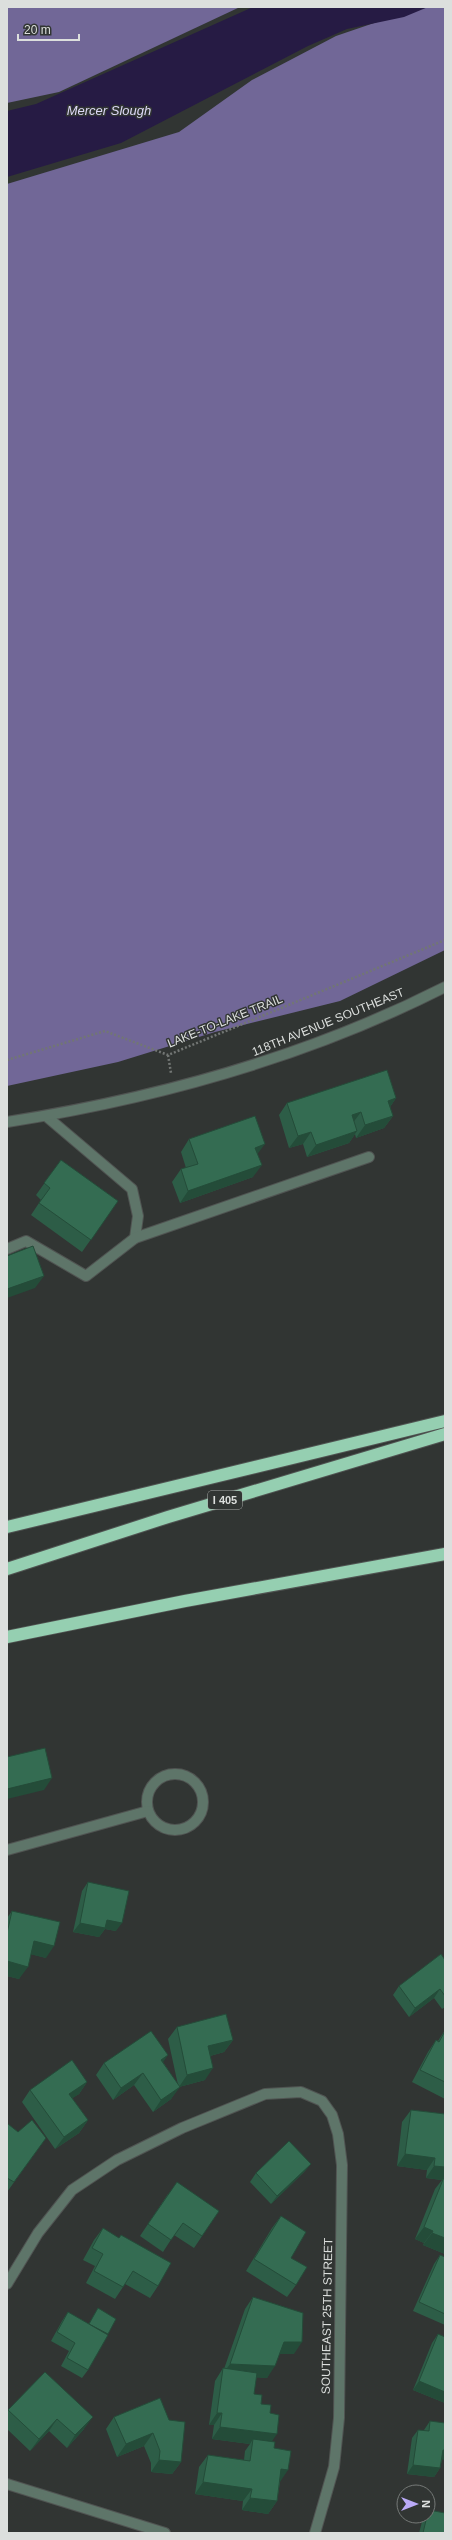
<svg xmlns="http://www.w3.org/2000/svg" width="452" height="2540" font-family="Helvetica,sans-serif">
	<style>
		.forest { fill: #716797 }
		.water { fill: #261b44 }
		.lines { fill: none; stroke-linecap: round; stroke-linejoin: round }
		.minor-casing { stroke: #505452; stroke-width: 12 }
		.highway-casing { stroke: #505452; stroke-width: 14 }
		.path { stroke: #727674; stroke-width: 2.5; stroke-dasharray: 2 2; stroke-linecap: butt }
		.minor { stroke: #5e7569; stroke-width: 10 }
		.highway { stroke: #95cfb1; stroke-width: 12 }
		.wall { fill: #2d5d47 }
		.shaded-wall { fill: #244c39 }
		.building { fill: #346c52; stroke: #244c39 }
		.labels { text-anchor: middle; stroke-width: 3; stroke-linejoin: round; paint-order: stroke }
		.shield { fill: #313533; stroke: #a9acaa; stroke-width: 1 }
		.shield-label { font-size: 11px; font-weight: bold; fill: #dcdfdd }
		.street-label { font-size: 12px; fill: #dcdfdd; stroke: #313533 }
		.water-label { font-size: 13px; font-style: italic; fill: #ddd8f7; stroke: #313533 }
	</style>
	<rect width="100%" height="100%" fill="#313533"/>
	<!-- forest -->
	<g class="forest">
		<path d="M7,7h233l-181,85 -52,11z"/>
		<path d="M421,7h24v943l-105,51 -125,31 -97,30 -111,24v-902l172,-52 73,-52 84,-44z"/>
	</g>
	<!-- water -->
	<path class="water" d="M253,7h175l-24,10 -57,12 -39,17 -187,97 -114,34v-66l29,-7z"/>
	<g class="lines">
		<defs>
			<g id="minor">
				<path d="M46,1116l86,73 6,27 -3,22"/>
				<path d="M7,1122c152,-24 300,-65 438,-135"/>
				<path d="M7,1249l19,-8 60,35 49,-38 234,-81"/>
				<circle cx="175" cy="1802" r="28"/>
				<path d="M7,1850l141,-39"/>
				<path d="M7,2284l31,-51 34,-43 45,-30 65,-32 83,-34 36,-2 21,9 10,14 6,19 4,31 -3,253 -5,49 -19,66"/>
				<path d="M7,2484l158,49"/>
			</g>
			<g id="highway">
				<path d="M7,1527l438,-106"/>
				<path d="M7,1569l161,-52 277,-83"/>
				<path d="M7,1637l178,-36 260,-47"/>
			</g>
		</defs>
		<!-- minor casing -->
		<use href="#minor" class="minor-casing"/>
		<!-- highway casing -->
		<use href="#highway" class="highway-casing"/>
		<!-- path -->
		<g class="path">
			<path d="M168,1055l3,18"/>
			<path d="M7,1060l98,-29 63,24 277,-115"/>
		</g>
		<!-- minor -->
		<use href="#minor" class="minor"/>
		<!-- highway -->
		<use href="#highway" class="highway"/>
	</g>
	<!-- wall -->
	<g class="wall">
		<path d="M396,1098l-6,9 3,9 -9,12 -28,10 -1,-4 -6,9 -42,14 -4,-13 -14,4 -10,-33 8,-12z"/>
		<path d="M189,1139l69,15 -5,23 -73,26 -8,-21 9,-13 5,-1 -5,-16z"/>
		<path d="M61,1160l57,41 -36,51 -51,-37 10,-15 -5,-5z"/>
		<path d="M88,1882l28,49 -11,-2 -6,8 -26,-5 9,-41z"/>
		<path d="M12,1911l34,47 -15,-4 -12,25 -12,-3v-58z"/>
		<path d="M445,1960v47l-3,2 -8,-11 -25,19 -16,-22 6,-9z"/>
		<path d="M177,2027l56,13 -9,12 -14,4 -5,24 -26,7 -8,12 -18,13 -19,-27 -21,15 -17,-25 8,-12 59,-1 15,23 -10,-46z"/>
		<path d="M445,2030v69l-33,-17 16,-30 8,-12 2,1z"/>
		<path d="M87,2082l-8,12 -7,4 16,22 -9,13 -24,16 -33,-47 8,-12z"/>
		<path d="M411,2110l34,4v140l-22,-9 1,-2 -9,-4 20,-50 7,-9 -16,-2 1,-8 -30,-4 5,-44z"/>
		<path d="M7,2125l11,7 28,6 -39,54z"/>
		<path d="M311,2164l-7,8 -33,32 -21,-22 6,-9z"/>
		<path d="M168,2194l51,17 -25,37 -20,-13 -11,17 -23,-16z"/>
		<path d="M281,2216l10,42 5,27 -9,12 -41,-26 26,-43z"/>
		<path d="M103,2228l55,58 -8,12 -25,-14 -10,15 -29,-16 9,-17 -12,-6 11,-20z"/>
		<path d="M440,2255l5,2v68l-32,-14 21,-47z"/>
		<path d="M253,2297l41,57h-15l-12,24 -11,-1 -2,17 7,10 9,9 2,28 2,7 6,34 -3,19 -9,13 -26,-4 1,-9 -48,-7 4,-27 9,-12 36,5 1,-9 5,-7 -38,-5 2,-14h-5l6,-44 8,-13 1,1 21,-60z"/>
		<path d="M98,2308l-10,62 -6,8 -21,-12 8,-15 -18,-10 11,-20 6,-9 21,12z"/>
		<path d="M438,2334l7,69 -32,-13 19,-47z"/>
		<path d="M45,2372l39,57 -17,19 -18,-17 -19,20 -23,-22v-17z"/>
		<path d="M160,2398l21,64 -9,12 -21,-2v-9l-7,-17 -27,11 -11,-28 8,-12z"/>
		<path d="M430,2421l12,38 -2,9 -6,9 -27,-3 5,-36 6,-8h6z"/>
		<path d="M429,2510l16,23h-26l4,-15 1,-2h4v-5z"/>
	</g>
	<!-- shaded-wall -->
	<g class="shaded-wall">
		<path d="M396,1098l-8,12v-9z"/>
		<path d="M361,1112l-9,12v-9z"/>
		<path d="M393,1116l-9,12 -28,10 9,-13z"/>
		<path d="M357,1131l-8,12 -42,14 9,-12z"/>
		<path d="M311,1132l-8,12 -14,4 9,-12z"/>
		<path d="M265,1144l-9,12 -1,-8z"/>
		<path d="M262,1165l-9,12 -73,26 8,-12z"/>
		<path d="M44,1276l-9,12 -28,10v-9z"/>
		<path d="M52,1778l-8,12 -37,9v-10z"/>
		<path d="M107,1920l15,3 -6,8 -11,-2 -6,8 -26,-5 7,-9z"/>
		<path d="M34,1941l20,5 -8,12 -21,-5z"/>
		<path d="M7,1961l21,6 -9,12 -12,-3z"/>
		<path d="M440,1989l-6,9 -25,19 6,-9z"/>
		<path d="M233,2040l-9,12 -25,7 9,-13z"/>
		<path d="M168,2055l-9,13 2,-8z"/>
		<path d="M213,2068l-8,12 -26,7 8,-12z"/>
		<path d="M143,2073l-9,12 -21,15 8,-12z"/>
		<path d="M87,2082l-8,12 -18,12 8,-12z"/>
		<path d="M180,2087l-9,12 -18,13 8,-12z"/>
		<path d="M88,2120l-9,13 -24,16 9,-12z"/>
		<path d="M405,2154l30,4 -8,12 -30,-4z"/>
		<path d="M311,2164l-7,8 -33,32 6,-8z"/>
		<path d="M434,2166l11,1v13l-1,-3 -2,3 -16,-2z"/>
		<path d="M424,2227l9,4 -9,12 -9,-4z"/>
		<path d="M432,2233l13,5v16l-22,-9z"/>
		<path d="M284,2342h18l-8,12h-19z"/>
		<path d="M230,2364l45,2 -8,12 -45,-2v-1z"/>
		<path d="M419,2381l26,11v11l-32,-13z"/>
		<path d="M217,2413h5l-8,12h-5z"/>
		<path d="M93,2417l-9,12 -17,19 8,-13z"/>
		<path d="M57,2419l-8,12 -19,20 9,-12z"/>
		<path d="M220,2427l57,7 -9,13 -15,-8 -3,5 -38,-5z"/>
		<path d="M153,2433l-9,13 -27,11 9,-13z"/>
		<path d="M443,2450h2v10l-8,-1z"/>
		<path d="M159,2460l22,2 -9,12 -21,-2z"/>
		<path d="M413,2465l27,3 -6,9 -27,-3z"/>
		<path d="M281,2469l7,1 -8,12 -7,-1z"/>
		<path d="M203,2482l49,7 -9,12 -48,-7z"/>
		<path d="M250,2498l27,3 -9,13 -26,-4z"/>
	</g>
	<!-- building -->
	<g class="building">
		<path d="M387,1070l9,28 -8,3 5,15 -28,9 -4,-13 -9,3 5,16 -41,14 -5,-13 -13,4 -11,-33z"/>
		<path d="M255,1116l10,28 -10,4 7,17 -74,26 -7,-22 17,-5 -9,-25z"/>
		<path d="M61,1160l57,41 -27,39 -52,-37 11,-15 -6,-5z"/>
		<path d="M33,1246l11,30 -37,13v-33z"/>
		<path d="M45,1748l7,30 -45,11v-32z"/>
		<path d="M88,1882l41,9 -7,32 -15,-3 -2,8 -25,-5z"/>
		<path d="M12,1911l48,11 -6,24 -20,-5 -6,26 -21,-6v-28z"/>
		<path d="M441,1954l4,6v36l-5,-7 -25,19 -16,-22z"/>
		<path d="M226,2014l7,26 -25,6 5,22 -26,7 -10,-48z"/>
		<path d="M151,2031l17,24 -7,5 19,27 -19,13 -18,-27 -22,15 -17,-25z"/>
		<path d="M445,2031v51l-25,-12 16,-30 3,2z"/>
		<path d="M72,2060l15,22 -18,12 19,26 -24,17 -34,-47z"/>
		<path d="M411,2110l34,4v53l-11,-1 1,-8 -30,-4z"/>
		<path d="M32,2120l14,18 -32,44 -7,-4v-52l1,-2 10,8z"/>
		<path d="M289,2141l22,23 -34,32 -21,-23z"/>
		<path d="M444,2177l1,1v60l-13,-5 1,-2 -9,-4z"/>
		<path d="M177,2182l42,29 -17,25 -19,-13 -12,17 -23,-16z"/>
		<path d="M281,2216l25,16 -15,26 16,9 -11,18 -42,-26z"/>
		<path d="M103,2228l16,10 2,-3 50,28 -13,23 -25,-15 -10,16 -29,-16 9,-17 -11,-6z"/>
		<path d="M440,2255l5,2v57l-26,-12z"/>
		<path d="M253,2297l50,16 -1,29h-18l-9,24 -45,-2z"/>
		<path d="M98,2308l18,11 -8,15 -19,-10z"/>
		<path d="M68,2312l40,23 -20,35 -21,-12 8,-15 -18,-11z"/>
		<path d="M438,2334l7,3v55l-26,-11z"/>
		<path d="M223,2368l34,5 -3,21 8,1 -1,9 10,1 -1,8 9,2 -2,19 -57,-7 2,-14h-5z"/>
		<path d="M45,2372l48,45 -18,18 -18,-16 -18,20 -31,-29z"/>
		<path d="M160,2398l9,22 16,2 -4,40 -22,-2 1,-9 -7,-18 -27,11 -12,-27z"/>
		<path d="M430,2421l15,2v27h-2l-3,18 -27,-3 5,-35 11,1z"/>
		<path d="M253,2439l22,3 -1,6 17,3 -3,19 -7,-1 -4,32 -27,-3 2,-9 -49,-7 5,-27 42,6z"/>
		<path d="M429,2510l16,3v20h-22l4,-17h1z"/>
	</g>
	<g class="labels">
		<!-- shield labels -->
		<rect class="shield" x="208" y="1491" width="34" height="18" rx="3"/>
		<g class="shield-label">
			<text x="225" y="1504">I 405</text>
		</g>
		<!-- street labels -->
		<g class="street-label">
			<text transform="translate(225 1021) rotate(-22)" y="4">LAKE-TO-LAKE TRAIL</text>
			<text transform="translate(328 1022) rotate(-22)" y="4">118TH AVENUE SOUTHEAST</text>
			<text transform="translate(327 2316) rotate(-89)" y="4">SOUTHEAST 25TH STREET</text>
		</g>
		<!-- water labels -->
		<g class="water-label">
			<text x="109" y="115">Mercer Slough</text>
		</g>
	</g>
	<!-- border -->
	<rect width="452" height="2540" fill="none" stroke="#dcdfdd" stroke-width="16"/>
	<!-- north arrow -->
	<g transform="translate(416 2504) rotate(90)"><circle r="19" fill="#313533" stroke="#757977"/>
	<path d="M0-3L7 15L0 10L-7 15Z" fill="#baaaf7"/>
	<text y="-6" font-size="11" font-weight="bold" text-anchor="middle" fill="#dcdfdd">N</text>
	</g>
	<!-- scale -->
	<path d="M18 34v6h61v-6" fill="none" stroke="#dcdfdd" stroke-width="2"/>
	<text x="24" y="34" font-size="12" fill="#dcdfdd" stroke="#313533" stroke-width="3" paint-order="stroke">20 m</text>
</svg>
